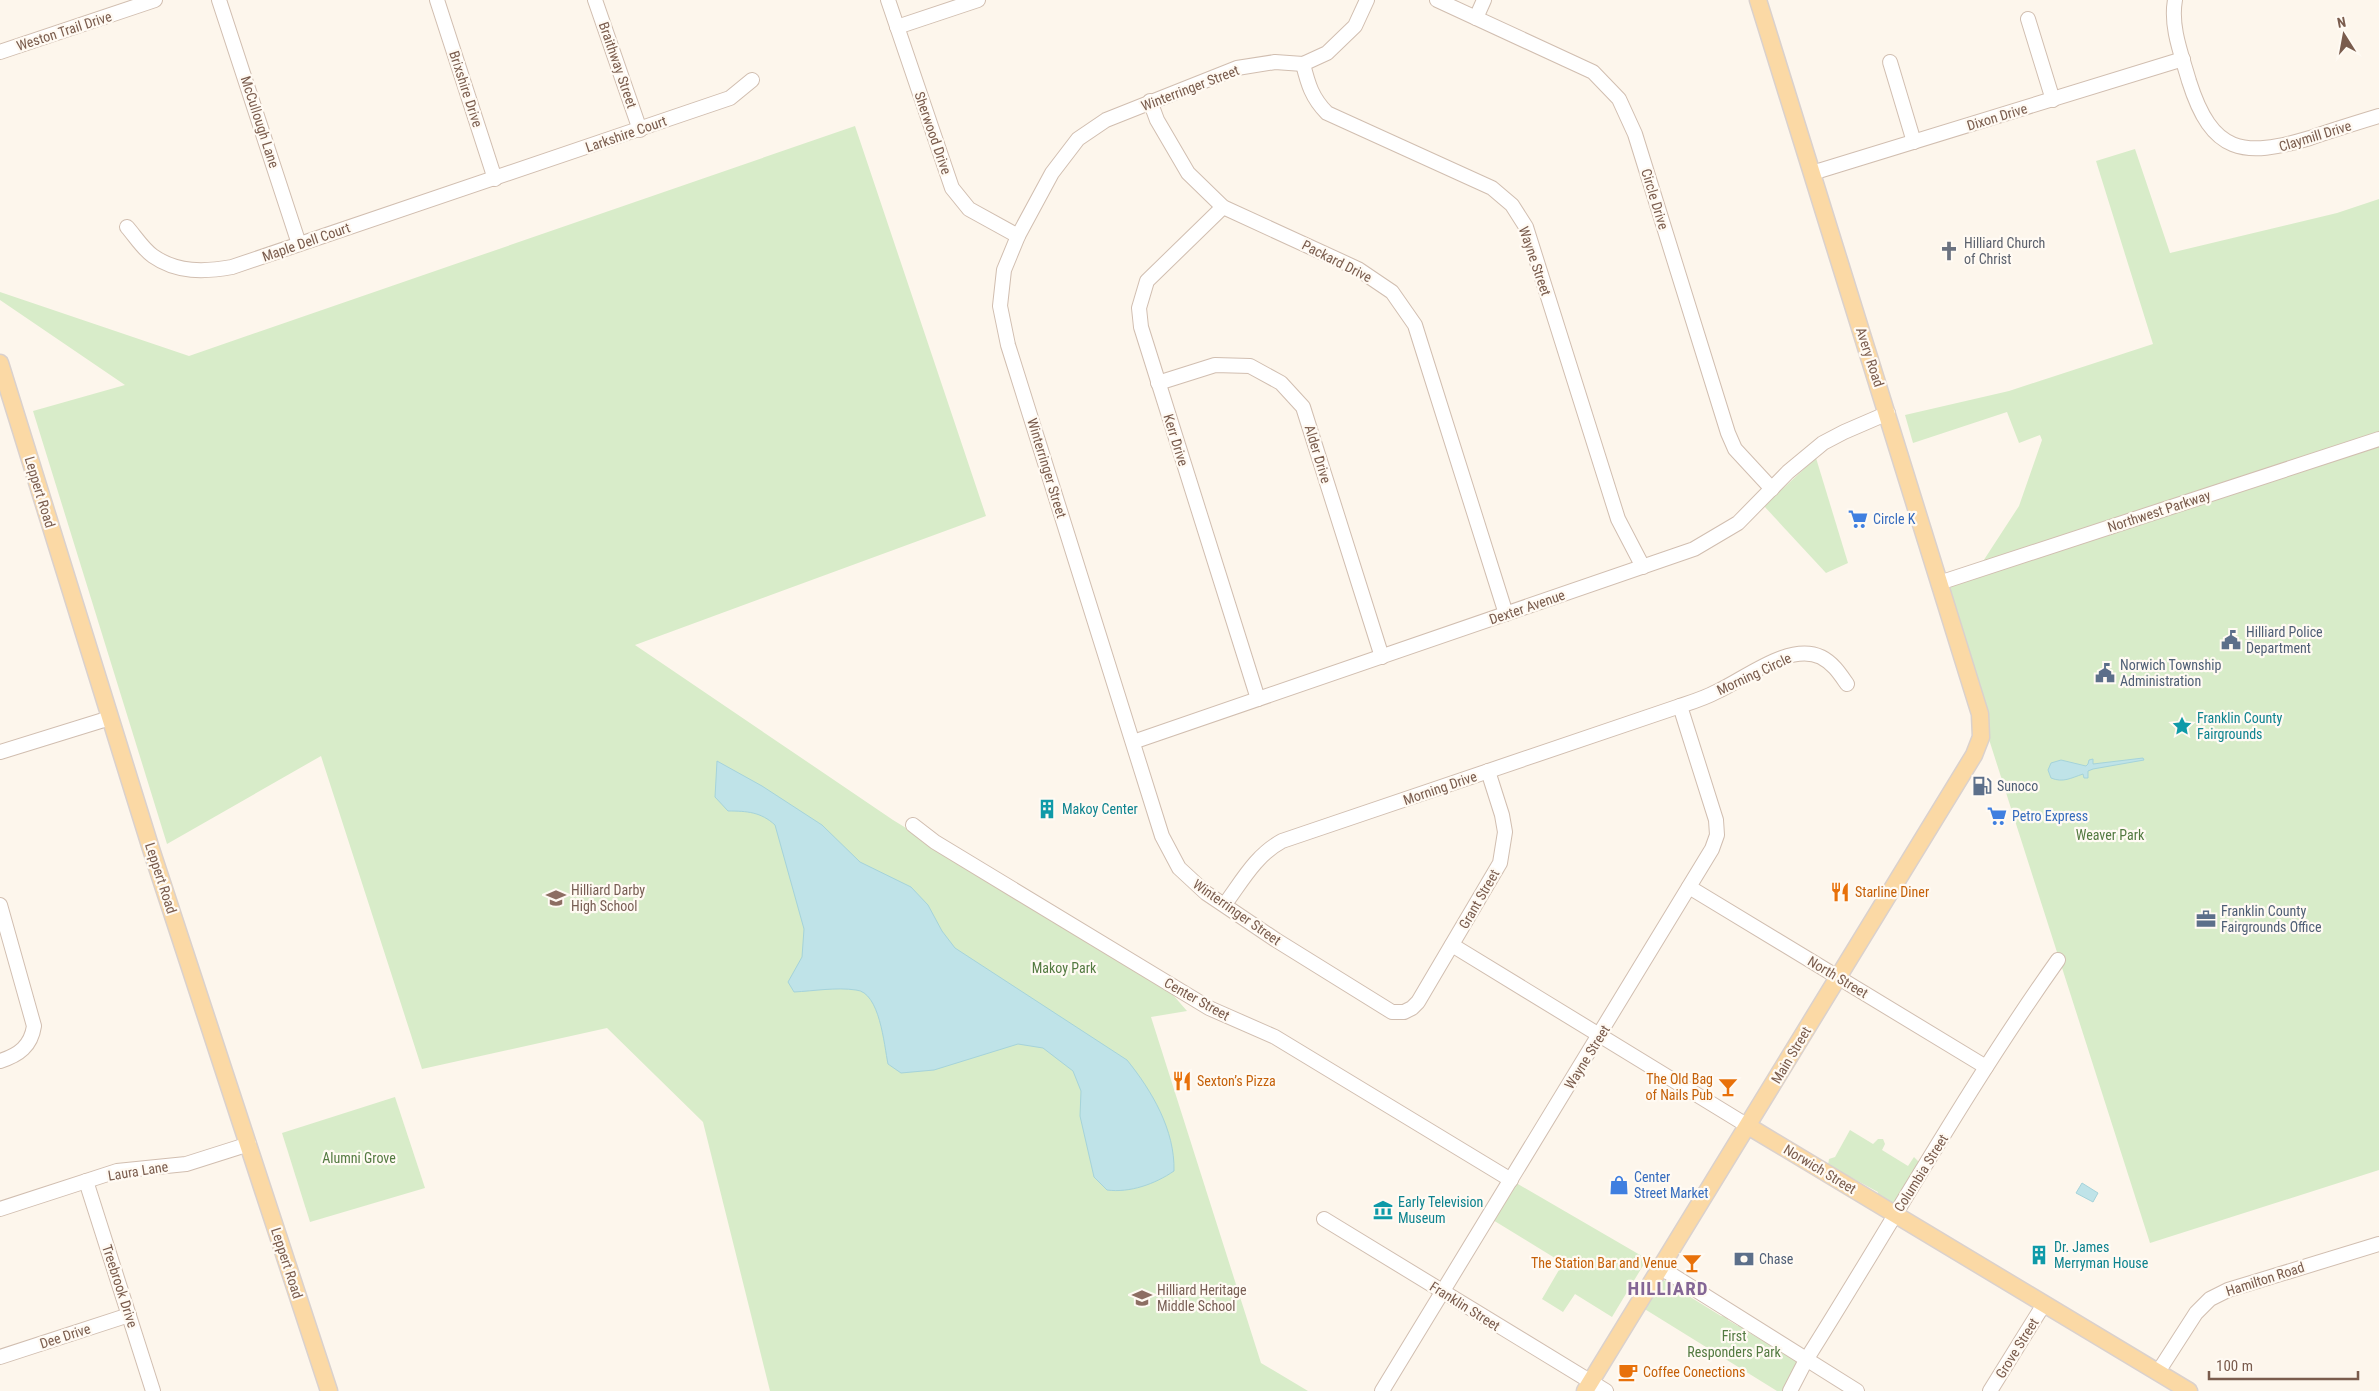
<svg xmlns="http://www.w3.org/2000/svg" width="2379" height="1391" font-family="'Roboto Condensed',sans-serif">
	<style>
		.green { fill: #d8ecc9 }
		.water { fill: #bfe3e8; stroke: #a5d3da }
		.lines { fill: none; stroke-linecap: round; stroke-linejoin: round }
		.minor-casing { stroke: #d1beb0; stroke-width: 16 }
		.major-casing { stroke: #dad1cd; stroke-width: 19 }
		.minor { stroke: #fff; stroke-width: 14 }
		.major { stroke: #fbd9a5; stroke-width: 16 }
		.labels { text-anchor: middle; stroke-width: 4.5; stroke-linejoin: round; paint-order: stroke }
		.street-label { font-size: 14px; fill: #7a5c4d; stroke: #fffaf3 }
		.worship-label { font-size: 14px; fill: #5b616d; stroke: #fffaf3; text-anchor: start }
		.shop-label { font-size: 14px; fill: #366cbe; stroke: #fffaf3; text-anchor: start }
		.service-label { font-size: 14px; fill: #4e5e75; stroke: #fffaf3; text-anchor: start }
		.culture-label { font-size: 14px; fill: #0d838f; stroke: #fffaf3; text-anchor: start }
		.park-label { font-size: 14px; fill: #537a41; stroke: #fffaf3 }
		.education-label { font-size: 14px; fill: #785e54; stroke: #fffaf3; text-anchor: start }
		.food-label { font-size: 14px; fill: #c56008; stroke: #fffaf3; text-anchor: start }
		.district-label { font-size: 19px; font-weight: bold; letter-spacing: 1px; fill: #846695; stroke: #fffaf3 }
	</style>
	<rect width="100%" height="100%" fill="#fdf6ec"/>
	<!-- green -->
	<g class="green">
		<path d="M855,126l131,390 -351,129 258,175 274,168 20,23 -36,6 110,346 47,28h-538l-67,-269 -96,-94 -185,41 -101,-313 -154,88 -134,-433 92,-26 -125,-85v-8l189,64z"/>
		<path d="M2135,149l35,104 167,-40 42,-14v971l-229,73 -211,-660 39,-14 41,-63 23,-66 -2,-5 -21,8 -12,-31 -94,31 -8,-28 104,-24 144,-47 -57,-183z"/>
		<path d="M1816,458l32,105 -22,10 -62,-67z"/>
		<path d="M395,1097l30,91 -115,34 -28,-89z"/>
		<path d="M1850,1130l23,14 5,-5h5l2,5 -3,6 26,16 6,-9 6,6 -25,39 -7,1 -11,-8 1,-3 -50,-27 1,-6 6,-2z"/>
		<path d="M1511,1180l136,79 -35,58 -37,-23 -12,18 -21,-13 21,-36 -75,-46z"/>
		<path d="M1668,1280l11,6v4l42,26 7,1v3l10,6 2,-1 6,3v3l52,30 -16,30h-5l-134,-83 17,-27z"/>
	</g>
	<!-- water -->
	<g class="water">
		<path d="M2143,758l1,2 -51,9 -5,2v7h-4l-1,-4c-12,4 -20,9 -32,4l-3,-8 3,-7 10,-3 25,6 2,-2 1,-4 4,-1v5z"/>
		<path d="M717,761l45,25 60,39 38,37 51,25 17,18 14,26 13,17 172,112c25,31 48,70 47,111 -19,13 -44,22 -67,19l-13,-13 -14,-61 1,-25 -8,-20 -30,-23 -25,-4 -84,26 -33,3 -13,-9c-4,-19 -8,-72 -32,-74 -20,-3 -42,1 -62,2l-6,-10 14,-25 2,-28 -29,-104c-14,-13 -28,-14 -47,-14l-13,-14z"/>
		<path d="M2082,1183l16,10 -5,9 -17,-9z"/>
	</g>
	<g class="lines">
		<defs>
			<g id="minor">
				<path d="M219,0l80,244"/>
				<path d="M437,0l58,179"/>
				<path d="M595,0l45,130"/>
				<path d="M888,0l64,188 17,21 49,27"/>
				<path d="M1367,0l-12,26 -28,27 -24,11 -28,-2 -38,6 -131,52 -28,19 -26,34 -34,63 -14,34 -4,36 8,39 154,491 17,32 27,25 70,47 116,72h12l8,-4 6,-6 82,-139 5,-31 -3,-17 -14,-44"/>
				<path d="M1437,0l156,72 26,27 16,35 93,299 7,16 37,40"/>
				<path d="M2175,0c-5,27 7,56 14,81 23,73 54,77 121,57 23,-8 46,-15 69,-22"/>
				<path d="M1476,18l8,-18"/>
				<path d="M2028,19l25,81"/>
				<path d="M897,27l81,-27"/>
				<path d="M0,52l155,-52"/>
				<path d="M1890,62l24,80"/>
				<path d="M1303,64c5,20 9,34 24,49l165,75 20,17 14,22 92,292 25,48"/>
				<path d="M1150,101l7,19 31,53 35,34 135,62 34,23 23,33 5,16 86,273"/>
				<path d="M1812,173l371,-114"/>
				<path d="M1223,207l-76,74 -8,27 2,19 117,372"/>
				<path d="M127,227c8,9 16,22 26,29 24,17 52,16 79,11l498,-169 22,-18"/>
				<path d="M1158,383l57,-18 35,1 31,17 22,24 79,250"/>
				<path d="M1939,583l440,-144"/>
				<path d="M1133,742l561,-193 44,-26 50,-51 35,-29 21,-11 44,-19"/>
				<path d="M0,752l110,-34"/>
				<path d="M913,825l22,17 274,166 66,29 236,143"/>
				<path d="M1689,887l297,180"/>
				<path d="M1225,904c17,-23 31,-49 57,-63l398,-135c12,-4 25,-8 36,-14 29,-13 73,-50 105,-35 12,6 19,17 26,27"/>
				<path d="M0,905l34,121c-3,20 -15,29 -34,35"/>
				<path d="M1452,945l296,181"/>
				<path d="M86,1181l67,210"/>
				<path d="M0,1209l117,-38 69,-7 63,-20"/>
				<path d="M1324,1219l282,172"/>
				<path d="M1661,1268l196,123"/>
				<path d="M0,1357l129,-42"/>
				<path d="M2158,1372l38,-59 14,-14 18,-9 151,-46"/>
				<path d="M1382,1391l330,-542 5,-14 -1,-15 -36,-114"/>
				<path d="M1790,1391l16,-31c84,-133 161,-272 252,-400"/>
				<path d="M1990,1391l54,-87"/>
			</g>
			<g id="major">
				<path d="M0,363l151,486 178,542"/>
				<path d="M1748,1126l441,265"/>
				<path d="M1585,1391l389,-636 7,-18 -1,-23 -222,-714"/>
			</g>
		</defs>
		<!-- minor casing -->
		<use href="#minor" class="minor-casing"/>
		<!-- major casing -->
		<use href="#major" class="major-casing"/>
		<!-- minor -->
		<use href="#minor" class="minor"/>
		<!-- major -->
		<use href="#major" class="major"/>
	</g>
	<!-- icons -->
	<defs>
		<symbol id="church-bare" viewBox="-9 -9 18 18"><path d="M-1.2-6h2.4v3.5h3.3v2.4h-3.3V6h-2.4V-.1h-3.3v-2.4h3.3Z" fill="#6b7280" stroke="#fffaf3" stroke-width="2.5" paint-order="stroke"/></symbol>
		<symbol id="supermarket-bare" viewBox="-9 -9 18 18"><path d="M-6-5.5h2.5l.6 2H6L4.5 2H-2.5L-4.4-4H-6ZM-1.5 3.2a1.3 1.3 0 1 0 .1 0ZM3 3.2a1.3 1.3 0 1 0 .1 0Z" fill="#3f7fe0" stroke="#fffaf3" stroke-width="2.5" paint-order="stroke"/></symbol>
		<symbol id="civic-bare" viewBox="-9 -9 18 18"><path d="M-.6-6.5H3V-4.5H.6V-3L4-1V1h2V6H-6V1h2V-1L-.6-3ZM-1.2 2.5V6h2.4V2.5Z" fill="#5c6f8a" stroke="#fffaf3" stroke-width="2.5" paint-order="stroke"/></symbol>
		<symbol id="sight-bare" viewBox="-9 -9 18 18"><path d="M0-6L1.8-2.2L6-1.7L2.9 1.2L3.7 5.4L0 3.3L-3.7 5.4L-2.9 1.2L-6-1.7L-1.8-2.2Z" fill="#0f9aa8" stroke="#fffaf3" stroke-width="2.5" paint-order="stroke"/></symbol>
		<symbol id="fuel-bare" viewBox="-9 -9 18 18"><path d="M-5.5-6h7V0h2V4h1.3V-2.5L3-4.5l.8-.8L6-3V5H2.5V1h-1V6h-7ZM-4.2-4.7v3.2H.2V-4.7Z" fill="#5c6f8a" stroke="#fffaf3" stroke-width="2.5" paint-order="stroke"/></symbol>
		<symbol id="building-bare" viewBox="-9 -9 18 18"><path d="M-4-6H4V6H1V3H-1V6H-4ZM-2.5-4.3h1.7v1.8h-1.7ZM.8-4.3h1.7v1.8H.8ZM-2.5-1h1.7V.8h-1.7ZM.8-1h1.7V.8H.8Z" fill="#0f9aa8" stroke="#fffaf3" stroke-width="2.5" paint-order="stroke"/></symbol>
		<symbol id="restaurant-bare" viewBox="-9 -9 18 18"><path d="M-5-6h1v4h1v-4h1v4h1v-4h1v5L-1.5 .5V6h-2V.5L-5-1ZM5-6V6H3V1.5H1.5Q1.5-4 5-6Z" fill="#e8710a" stroke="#fffaf3" stroke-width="2.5" paint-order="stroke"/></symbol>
		<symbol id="school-bare" viewBox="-9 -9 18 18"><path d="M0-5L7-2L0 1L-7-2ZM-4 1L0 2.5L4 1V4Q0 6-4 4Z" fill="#8d6e63" stroke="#fffaf3" stroke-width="2.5" paint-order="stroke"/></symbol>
		<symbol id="office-bare" viewBox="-9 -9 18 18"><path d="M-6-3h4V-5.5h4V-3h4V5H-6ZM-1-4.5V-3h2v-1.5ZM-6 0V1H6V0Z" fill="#5c6f8a" stroke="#fffaf3" stroke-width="2.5" paint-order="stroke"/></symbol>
		<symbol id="bar-bare" viewBox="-9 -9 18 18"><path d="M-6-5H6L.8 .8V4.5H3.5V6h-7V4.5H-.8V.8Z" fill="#e8710a" stroke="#fffaf3" stroke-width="2.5" paint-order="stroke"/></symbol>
		<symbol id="shop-bare" viewBox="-9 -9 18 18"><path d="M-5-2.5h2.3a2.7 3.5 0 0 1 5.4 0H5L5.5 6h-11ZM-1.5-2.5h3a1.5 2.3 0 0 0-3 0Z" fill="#3f7fe0" stroke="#fffaf3" stroke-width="2.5" paint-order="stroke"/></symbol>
		<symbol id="museum-bare" viewBox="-9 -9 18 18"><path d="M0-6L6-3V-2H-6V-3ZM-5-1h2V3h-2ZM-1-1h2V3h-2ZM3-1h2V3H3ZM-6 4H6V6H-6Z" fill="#0f9aa8" stroke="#fffaf3" stroke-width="2.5" paint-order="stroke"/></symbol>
		<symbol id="bank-bare" viewBox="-9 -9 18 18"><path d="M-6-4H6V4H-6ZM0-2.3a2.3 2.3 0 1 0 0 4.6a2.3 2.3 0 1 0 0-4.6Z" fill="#5c6f8a" stroke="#fffaf3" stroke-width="2.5" paint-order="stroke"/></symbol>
		<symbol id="cafe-bare" viewBox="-9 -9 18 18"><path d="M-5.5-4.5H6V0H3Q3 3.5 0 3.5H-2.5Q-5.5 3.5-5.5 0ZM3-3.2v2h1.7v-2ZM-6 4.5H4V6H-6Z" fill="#e8710a" stroke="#fffaf3" stroke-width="2.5" paint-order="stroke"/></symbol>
	</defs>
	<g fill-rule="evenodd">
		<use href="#church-bare" x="1935" y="237" width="28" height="28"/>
		<use href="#supermarket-bare" x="1844" y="505" width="28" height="28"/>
		<use href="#civic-bare" x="2217" y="626" width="28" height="28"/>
		<use href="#civic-bare" x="2091" y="659" width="28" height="28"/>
		<use href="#sight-bare" x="2168" y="712" width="28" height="28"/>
		<use href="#fuel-bare" x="1968" y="772" width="28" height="28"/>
		<use href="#building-bare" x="1033" y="795" width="28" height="28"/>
		<use href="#supermarket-bare" x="1983" y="802" width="28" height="28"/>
		<use href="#restaurant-bare" x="1826" y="878" width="28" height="28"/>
		<use href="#school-bare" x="542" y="884" width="28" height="28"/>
		<use href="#office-bare" x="2192" y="905" width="28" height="28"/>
		<use href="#restaurant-bare" x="1168" y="1067" width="28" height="28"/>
		<use href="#bar-bare" x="1714" y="1073" width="28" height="28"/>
		<use href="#shop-bare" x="1605" y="1171" width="28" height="28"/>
		<use href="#museum-bare" x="1369" y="1196" width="28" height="28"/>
		<use href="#building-bare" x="2025" y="1241" width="28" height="28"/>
		<use href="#bank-bare" x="1730" y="1245" width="28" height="28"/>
		<use href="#bar-bare" x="1678" y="1249" width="28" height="28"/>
		<use href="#school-bare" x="1128" y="1284" width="28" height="28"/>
		<use href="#cafe-bare" x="1614" y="1358" width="28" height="28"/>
	</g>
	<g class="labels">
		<!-- street labels -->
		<g class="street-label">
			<text transform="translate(64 31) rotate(-18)" y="5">Weston Trail Drive</text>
			<text transform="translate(618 65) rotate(71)" y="5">Braithway Street</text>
			<text transform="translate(1190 88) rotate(-21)" y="5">Winterringer Street</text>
			<text transform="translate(466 89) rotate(72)" y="5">Brixshire Drive</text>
			<text transform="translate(1997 117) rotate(-17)" y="5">Dixon Drive</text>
			<text transform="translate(260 122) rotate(72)" y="5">McCullough Lane</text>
			<text transform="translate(933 133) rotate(71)" y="5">Sherwood Drive</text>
			<text transform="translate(626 134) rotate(-19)" y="5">Larkshire Court</text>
			<text transform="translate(2315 136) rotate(-17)" y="5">Claymill Drive</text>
			<text transform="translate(1655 199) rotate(73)" y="5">Circle Drive</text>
			<text transform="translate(306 242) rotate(-19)" y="5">Maple Dell Court</text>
			<text transform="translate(1337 261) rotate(27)" y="5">Packard Drive</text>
			<text transform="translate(1535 261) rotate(71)" y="5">Wayne Street</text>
			<text transform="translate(1870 357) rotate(72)" y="5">Avery Road</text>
			<text transform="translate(1176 440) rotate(73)" y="5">Kerr Drive</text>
			<text transform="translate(1318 454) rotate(73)" y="5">Alder Drive</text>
			<text transform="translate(1047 468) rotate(73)" y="5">Winterringer Street</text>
			<text transform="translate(40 492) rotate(73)" y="5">Leppert Road</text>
			<text transform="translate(2159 511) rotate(-18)" y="5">Northwest Parkway</text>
			<text transform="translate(1527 607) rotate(-19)" y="5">Dexter Avenue</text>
			<text transform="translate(1754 674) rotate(-25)" y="5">Morning Circle</text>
			<text transform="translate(1440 788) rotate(-19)" y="5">Morning Drive</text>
			<text transform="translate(161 878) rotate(72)" y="5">Leppert Road</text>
			<text transform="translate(1479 899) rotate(-60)" y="5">Grant Street</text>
			<text transform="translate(1237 912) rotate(35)" y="5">Winterringer Street</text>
			<text transform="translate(1838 977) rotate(31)" y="5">North Street</text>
			<text transform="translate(1197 999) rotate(29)" y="5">Center Street</text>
			<text transform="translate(1791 1055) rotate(-59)" y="5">Main Street</text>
			<text transform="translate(1587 1057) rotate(-58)" y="5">Wayne Street</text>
			<text transform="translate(1820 1169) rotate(31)" y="5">Norwich Street</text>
			<text transform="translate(138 1171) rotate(-9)" y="5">Laura Lane</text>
			<text transform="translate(1921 1173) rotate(-58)" y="5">Columbia Street</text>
			<text transform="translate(287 1263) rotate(72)" y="5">Leppert Road</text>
			<text transform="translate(2265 1279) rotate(-18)" y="5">Hamilton Road</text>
			<text transform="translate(120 1286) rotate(72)" y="5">Treebrook Drive</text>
			<text transform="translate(1465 1306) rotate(32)" y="5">Franklin Street</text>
			<text transform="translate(65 1336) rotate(-18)" y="5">Dee Drive</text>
			<text transform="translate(2017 1348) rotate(-58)" y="5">Grove Street</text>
		</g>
		<!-- worship labels -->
		<g class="worship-label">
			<text x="1964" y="248">Hilliard Church<tspan x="1964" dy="16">of Christ</tspan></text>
		</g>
		<!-- shop labels -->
		<g class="shop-label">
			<text x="1873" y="524">Circle K</text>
			<text x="2012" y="821">Petro Express</text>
			<text x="1634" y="1182">Center<tspan x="1634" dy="16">Street Market</tspan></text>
		</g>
		<!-- service labels -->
		<g class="service-label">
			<text x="2246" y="637">Hilliard Police<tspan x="2246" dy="16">Department</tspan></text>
			<text x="2120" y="670">Norwich Township<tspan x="2120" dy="16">Administration</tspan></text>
			<text x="1997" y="791">Sunoco</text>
			<text x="2221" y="916">Franklin County<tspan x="2221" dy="16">Fairgrounds Office</tspan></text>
			<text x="1759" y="1264">Chase</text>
		</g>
		<!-- culture labels -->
		<g class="culture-label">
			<text x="2197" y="723">Franklin County<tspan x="2197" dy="16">Fairgrounds</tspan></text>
			<text x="1062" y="814">Makoy Center</text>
			<text x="1398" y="1207">Early Television<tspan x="1398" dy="16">Museum</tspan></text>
			<text x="2054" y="1252">Dr. James<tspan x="2054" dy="16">Merryman House</tspan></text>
		</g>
		<!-- park labels -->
		<g class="park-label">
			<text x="2110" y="840">Weaver Park</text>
			<text x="1064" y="973">Makoy Park</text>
			<text x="359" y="1163">Alumni Grove</text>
			<text x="1734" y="1341">First<tspan x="1734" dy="16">Responders Park</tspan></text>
		</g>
		<!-- education labels -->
		<g class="education-label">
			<text x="571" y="895">Hilliard Darby<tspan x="571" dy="16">High School</tspan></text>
			<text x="1157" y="1295">Hilliard Heritage<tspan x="1157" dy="16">Middle School</tspan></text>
		</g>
		<!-- food labels -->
		<g class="food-label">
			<text x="1855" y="897">Starline Diner</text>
			<text x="1713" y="1084" text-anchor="end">The Old Bag<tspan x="1713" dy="16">of Nails Pub</tspan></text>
			<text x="1197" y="1086">Sexton’s Pizza</text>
			<text x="1677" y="1268" text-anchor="end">The Station Bar and Venue</text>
			<text x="1643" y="1377">Coffee Conections</text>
		</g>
		<!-- district labels -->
		<g class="district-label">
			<text x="1668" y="1295">HILLIARD</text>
		</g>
	</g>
	<!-- north arrow -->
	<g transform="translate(2344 35) rotate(349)" stroke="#fffaf3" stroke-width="4" paint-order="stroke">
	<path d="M0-4L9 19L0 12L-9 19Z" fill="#7a5c4d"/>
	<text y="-8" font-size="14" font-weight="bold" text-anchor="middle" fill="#7a5c4d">N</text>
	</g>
	<!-- scale -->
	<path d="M2209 1371v8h149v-8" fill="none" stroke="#7a5c4d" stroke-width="2.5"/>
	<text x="2216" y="1371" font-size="15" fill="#7a5c4d" stroke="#fffaf3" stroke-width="4" paint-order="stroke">100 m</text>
</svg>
